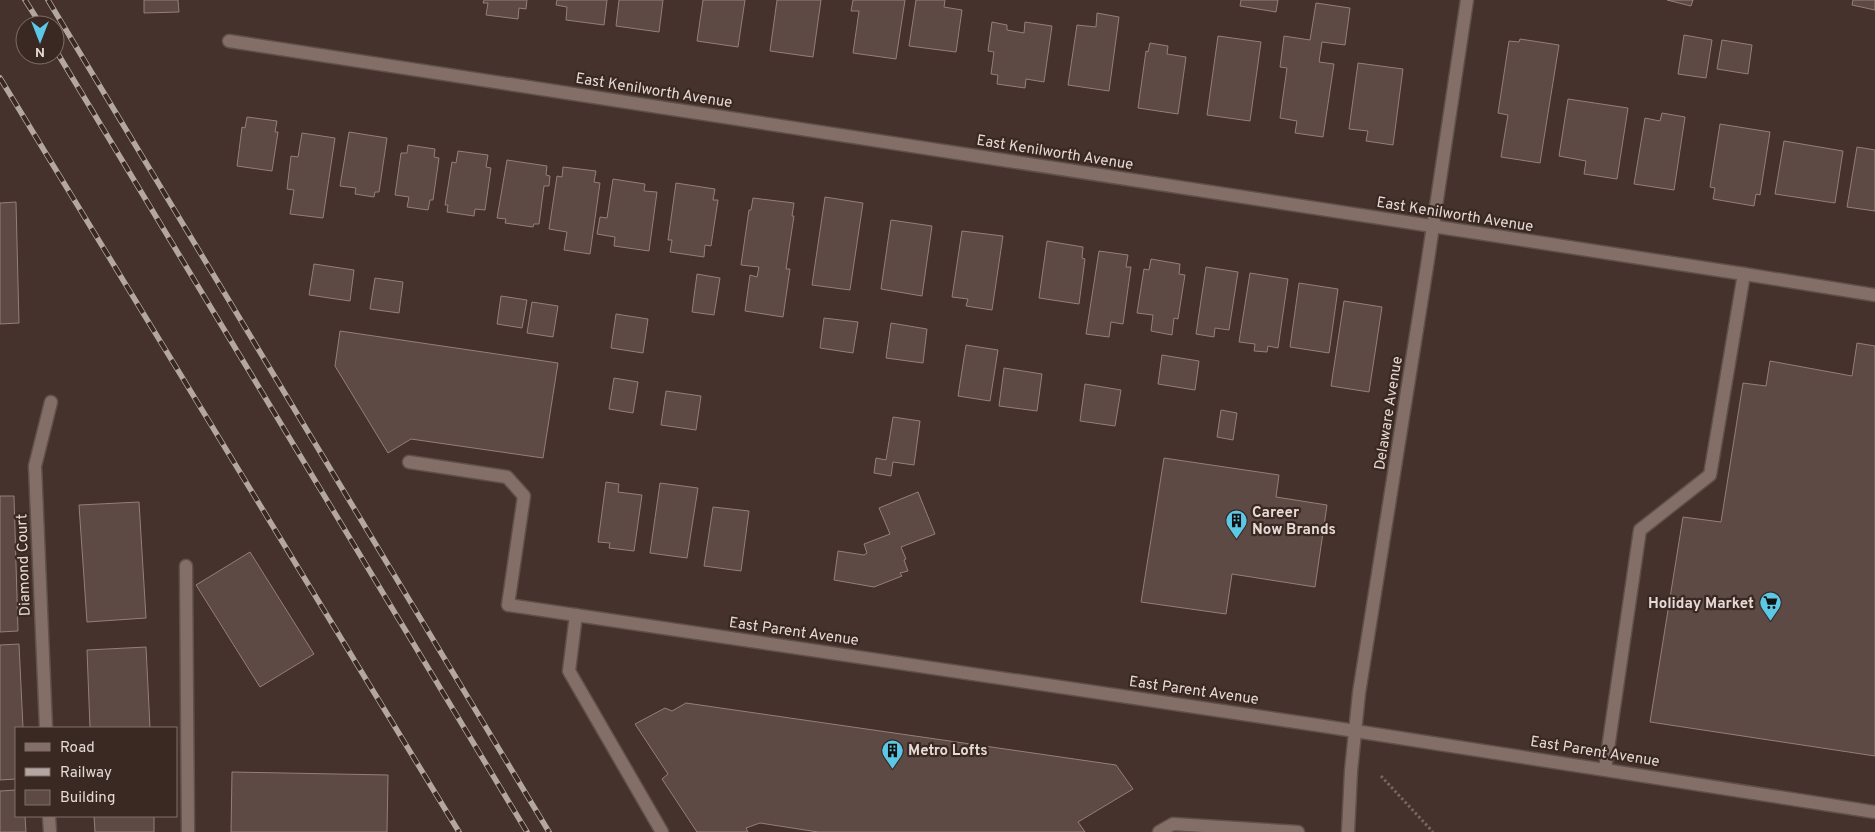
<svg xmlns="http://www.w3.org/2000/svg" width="1875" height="832" font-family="Overpass,sans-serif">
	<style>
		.building { fill: #5e4a44; stroke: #957f77 }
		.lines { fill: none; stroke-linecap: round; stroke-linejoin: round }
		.minor-casing { stroke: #5f504a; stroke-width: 15 }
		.path { stroke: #776661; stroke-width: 3; stroke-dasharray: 2.5 2.5; stroke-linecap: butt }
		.minor { stroke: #846f68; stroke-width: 12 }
		.rail-casing { stroke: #b4a6a1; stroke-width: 5.5 }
		.rail { stroke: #3a2822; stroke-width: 4; stroke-dasharray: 11; stroke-linecap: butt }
		.labels { text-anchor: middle; stroke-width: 4.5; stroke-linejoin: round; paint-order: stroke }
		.street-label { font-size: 15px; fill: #e6dad6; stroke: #3a2822 }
		.poi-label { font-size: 15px; font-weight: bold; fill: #e6dad6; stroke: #3a2822; text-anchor: start }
	</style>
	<rect width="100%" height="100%" fill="#45322c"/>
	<!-- building -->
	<g class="building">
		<path d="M144,0h34l1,12 -35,1z"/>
		<path d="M484,0h43l-1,9 -7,-1 -1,11 -32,-4 2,-12h-5z"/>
		<path d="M557,0h50l-3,25 -38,-5 1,-13 -11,-2z"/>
		<path d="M619,0h44l-4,32 -43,-6z"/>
		<path d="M703,0h42l-7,47 -41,-6z"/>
		<path d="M777,0h44l-8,57 -43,-6z"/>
		<path d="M853,0h52l-9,59 -43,-6 6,-42h-8z"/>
		<path d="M916,0h29l-1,7 18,3 -6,42 -47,-6z"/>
		<path d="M1241,0h37l-2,12 -36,-6z"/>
		<path d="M1667,0h26l-2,6z"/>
		<path d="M1853,0h22v10l-23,-5z"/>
		<path d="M1316,3l34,5 -5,37 -23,-3 -3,20 15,2 -11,73 -28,-4 2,-12 -17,-3 7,-50 -7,-1 4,-31 26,4z"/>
		<path d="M1097,13l22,4 -10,74 -41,-6 9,-60 19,2z"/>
		<path d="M992,22l15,3v5l17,3 1,-11 27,4 -8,56 -18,-3 -1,9 -28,-4 1,-9 -7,-1 3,-22 -6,-1z"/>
		<path d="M1684,35l28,5 -6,38 -28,-4z"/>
		<path d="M1218,36l43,6 -11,79 -43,-6z"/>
		<path d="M1520,39l39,6 -19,118 -39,-6 7,-42 -10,-2 11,-72 10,1z"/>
		<path d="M1722,40l30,5 -4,29 -31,-5z"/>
		<path d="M1150,43l18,3 -1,8 19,3 -8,57 -40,-6 8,-57 2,1z"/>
		<path d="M1358,63l45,6 -10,76 -27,-4 2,-10 -19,-2z"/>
		<path d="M1568,99l60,9 -11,71 -33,-5 2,-13 -27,-5z"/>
		<path d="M1662,113l23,4 -11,73 -40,-6 11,-66 15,3z"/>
		<path d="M247,117l30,4 -2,11h3l-6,39 -35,-5 5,-39 3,1z"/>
		<path d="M1720,124l50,8 -10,63 -4,-1 -2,12 -41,-7 2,-11 -5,-1z"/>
		<path d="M349,132l38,6 -8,54h-4l-1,5 -19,-3 1,-6 -16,-2z"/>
		<path d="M302,133l33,5 -12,80 -33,-4 4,-24 -7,-1 4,-33 7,1z"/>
		<path d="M1784,141l59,10 -8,52 -60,-9z"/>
		<path d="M408,145l27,4 -1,8 5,1 -6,42h-3l-2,10 -21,-3 2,-10 -14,-2 6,-42h6z"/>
		<path d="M1857,147l18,3v61l-28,-4z"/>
		<path d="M458,151l30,4 -2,12 5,1 -6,42 -10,-1 -1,7 -27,-4 1,-7h-3l7,-43 4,1z"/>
		<path d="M507,160l40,6 -1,9 4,1 -1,10h-5l-5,38h-5l-1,3 -28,-4 1,-4 -9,-1z"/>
		<path d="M563,167l33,4 -2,11 6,1 -10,71 -26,-4 3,-18 -18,-3 8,-53 5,1z"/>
		<path d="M613,179l32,5 -1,7 13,1 -8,59 -35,-5 1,-9 -18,-3 3,-17 7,1z"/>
		<path d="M676,183l39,6 -2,11h5l-7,46 -6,-1 -1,12 -34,-5 2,-12h-4z"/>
		<path d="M825,197l38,6 -13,87 -38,-5z"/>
		<path d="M753,198l41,5 -2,13h2l-8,53h4l-7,48 -38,-6 5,-36 7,2 2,-10 -18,-2 8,-55h2z"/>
		<path d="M16,202l3,121 -19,1v-121z"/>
		<path d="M891,220l41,6 -10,70 -41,-7z"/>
		<path d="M962,231l41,5 -11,74 -26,-4 2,-7 -16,-2z"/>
		<path d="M1047,241l36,6 -1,11 3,1 -6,45 -40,-6z"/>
		<path d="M1099,251l29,4 -2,12h5l-8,57 -12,-2 -2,15 -23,-3z"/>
		<path d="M1151,259l29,5 -1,10 6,1 -7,44 -4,-1 -2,17 -21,-4 2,-16 -16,-2 7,-44 5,1z"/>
		<path d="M314,264l40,6 -4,31 -41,-6z"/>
		<path d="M1206,267l32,5 -9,58 -14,-2 -1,9 -18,-3z"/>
		<path d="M1250,273l38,6 -10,69 -10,-2 -1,6 -13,-1 1,-7 -16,-2z"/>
		<path d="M697,274l23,4 -6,37 -22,-3z"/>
		<path d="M375,278l28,4 -4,31 -29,-4z"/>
		<path d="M1299,283l39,6 -9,64 -39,-6z"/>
		<path d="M501,296l26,4 -5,28 -25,-4z"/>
		<path d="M1344,301l38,6 -13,85 -38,-6z"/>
		<path d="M532,302l26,4 -5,31 -26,-4z"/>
		<path d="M616,314l32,5 -5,34 -32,-5z"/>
		<path d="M824,318l34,4 -5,31 -33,-5z"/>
		<path d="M891,323l36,6 -4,34 -37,-5z"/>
		<path d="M340,331l218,32 -15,95 -132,-19 -23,14 -53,-87z"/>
		<path d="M1857,343l18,3v410l-225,-34 33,-205 38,5 22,-139 23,3 4,-25 82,15z"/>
		<path d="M966,345l32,5 -8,51 -32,-5z"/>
		<path d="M1162,355l37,6 -4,29 -37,-6z"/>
		<path d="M1004,368l38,6 -5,37 -38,-5z"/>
		<path d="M614,378l24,4 -5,31 -24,-4z"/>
		<path d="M1085,384l36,6 -6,36 -35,-5z"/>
		<path d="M666,391l35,5 -5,34 -35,-5z"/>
		<path d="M1221,410l16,3 -4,27 -16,-3z"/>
		<path d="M893,417l27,4 -6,44 -21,-3 -2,14 -17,-3 2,-15 10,2z"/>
		<path d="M1164,458l115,17 -3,22 51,8 -12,82 -83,-13 -6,40 -85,-12z"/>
		<path d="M606,482l13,2 -1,8 24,3 -8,56 -25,-3 1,-5 -12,-1z"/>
		<path d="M660,483l38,5 -11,70 -37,-5z"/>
		<path d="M918,492l17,42 -34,13 5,12 -2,1 4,11 -8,2 2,3 -28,11 -40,-7 4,-29 26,4 3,-2 -3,-9 26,-10 -11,-26z"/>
		<path d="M0,496h14l4,135 -18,1z"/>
		<path d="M139,502l7,116 -59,4 -8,-117z"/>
		<path d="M713,507l36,4 -8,60 -37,-5z"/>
		<path d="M250,552l64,102 -54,33 -64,-102z"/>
		<path d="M19,644l4,84h-7v51l-16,1v-135z"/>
		<path d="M146,647l4,81h-60l-3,-78z"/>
		<path d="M686,703l430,62 17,24 -55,33 7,10h-267l-58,-9 -14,5 2,4h-51l-35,-53 6,-5 -33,-50 30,-16 7,3z"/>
		<path d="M232,772l156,3 -1,57h-156z"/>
		<path d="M16,790v26h9l1,16h-26v-41z"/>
		<path d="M94,816h60v16h-59z"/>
	</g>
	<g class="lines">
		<defs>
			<g id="minor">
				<path d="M229,41l1515,233 131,21"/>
				<path d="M409,462l98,15 17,19 -16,109 815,121 552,86"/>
				<path d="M186,566l2,266"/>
				<path d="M576,615l-7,56 93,161"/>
				<path d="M46,728l-11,-262 16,-64"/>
				<path d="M1605,769l35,-239 70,-55 34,-201"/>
				<path d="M49,816l1,16"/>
				<path d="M1159,832l14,-8 125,8"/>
				<path d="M1348,832l3,-61 8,-78 68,-427 40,-266"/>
			</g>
		</defs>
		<!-- minor casing -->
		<use href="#minor" class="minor-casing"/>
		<!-- path -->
		<path class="path" d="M1381,776l52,56"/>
		<!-- minor -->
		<use href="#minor" class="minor"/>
		<defs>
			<g id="rail">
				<path d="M25,0l16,25"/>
				<path d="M48,0l501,832"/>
				<path d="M55,49l472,783"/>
				<path d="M0,78l459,754"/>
			</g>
		</defs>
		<!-- rail casing -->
		<use href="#rail" class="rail-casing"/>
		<!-- rail -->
		<use href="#rail" class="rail"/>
	</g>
	<!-- icons -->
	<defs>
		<symbol id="building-pin" viewBox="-11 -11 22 30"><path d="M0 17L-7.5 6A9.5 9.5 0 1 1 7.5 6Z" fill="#5bc8e6" stroke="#3a2822"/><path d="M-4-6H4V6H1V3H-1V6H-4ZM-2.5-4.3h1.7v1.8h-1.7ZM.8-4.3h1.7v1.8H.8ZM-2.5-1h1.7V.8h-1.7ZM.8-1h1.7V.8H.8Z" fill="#111"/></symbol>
		<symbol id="supermarket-pin" viewBox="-11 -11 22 30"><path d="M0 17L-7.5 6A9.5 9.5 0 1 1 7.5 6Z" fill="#5bc8e6" stroke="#3a2822"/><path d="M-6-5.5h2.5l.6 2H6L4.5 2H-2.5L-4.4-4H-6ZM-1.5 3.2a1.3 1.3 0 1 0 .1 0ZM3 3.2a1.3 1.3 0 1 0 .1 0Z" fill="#111"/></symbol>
	</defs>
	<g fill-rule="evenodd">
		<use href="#building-pin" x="1224" y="508" width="25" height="34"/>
		<use href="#supermarket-pin" x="1758" y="590" width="25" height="34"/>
		<use href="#building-pin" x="880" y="738" width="25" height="34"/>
	</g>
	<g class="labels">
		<!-- street labels -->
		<g class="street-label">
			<text transform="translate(654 90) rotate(9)" y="5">East Kenilworth Avenue</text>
			<text transform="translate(1055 152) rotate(9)" y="5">East Kenilworth Avenue</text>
			<text transform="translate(1455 214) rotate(9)" y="5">East Kenilworth Avenue</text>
			<text transform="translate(1388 413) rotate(-81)" y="5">Delaware Avenue</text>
			<text transform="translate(23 565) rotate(-92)" y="5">Diamond Court</text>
			<text transform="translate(794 631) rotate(8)" y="5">East Parent Avenue</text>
			<text transform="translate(1194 690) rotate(8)" y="5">East Parent Avenue</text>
			<text transform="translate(1595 751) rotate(9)" y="5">East Parent Avenue</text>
		</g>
		<!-- poi labels -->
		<g class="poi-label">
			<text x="1252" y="517">Career<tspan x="1252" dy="17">Now Brands</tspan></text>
			<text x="1754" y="608" text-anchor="end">Holiday Market</text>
			<text x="908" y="755">Metro Lofts</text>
		</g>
	</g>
	<!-- legend -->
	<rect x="15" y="727" width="162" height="90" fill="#3a2822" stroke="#7f6f6a"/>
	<rect x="25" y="743" width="25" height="8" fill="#846f68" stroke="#7f6f6a"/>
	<text x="60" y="752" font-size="15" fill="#e6dad6">Road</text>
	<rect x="25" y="768" width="25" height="8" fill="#b4a6a1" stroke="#7f6f6a"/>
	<text x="60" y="777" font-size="15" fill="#e6dad6">Railway</text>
	<rect x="25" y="790" width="25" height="15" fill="#5e4a44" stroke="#7f6f6a"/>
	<text x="60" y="802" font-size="15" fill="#e6dad6">Building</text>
	<!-- north arrow -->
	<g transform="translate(40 40) rotate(180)"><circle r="24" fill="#3a2822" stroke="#7f6f6a"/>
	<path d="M0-4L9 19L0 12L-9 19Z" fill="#5bc8e6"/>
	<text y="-8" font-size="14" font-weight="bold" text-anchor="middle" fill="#e6dad6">N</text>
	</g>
</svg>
